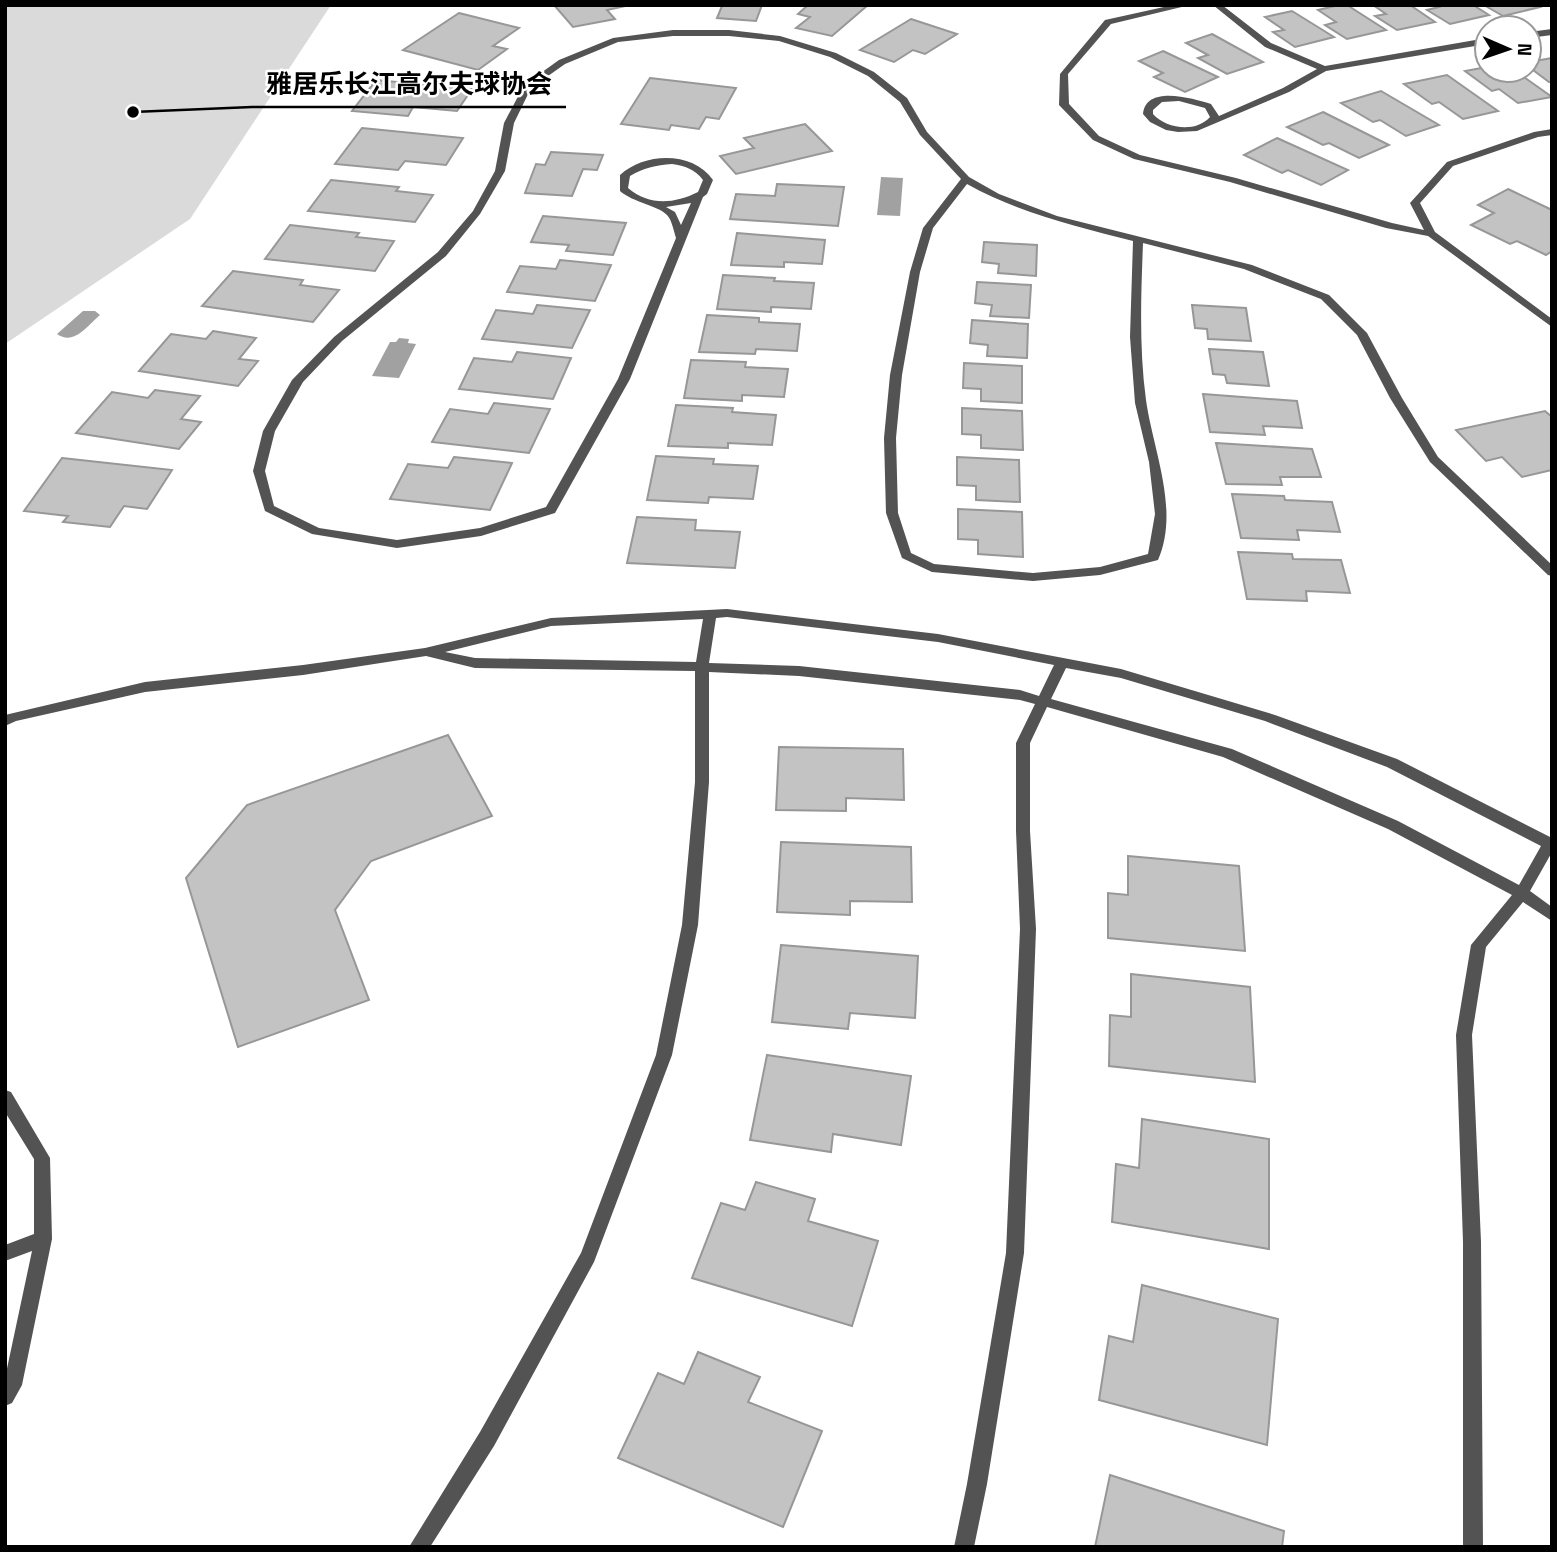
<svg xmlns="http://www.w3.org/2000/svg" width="1557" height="1552" font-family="'Space Grotesk','Noto Sans SC',sans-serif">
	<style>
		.green { fill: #dadada }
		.water { fill: #a1a1a1 }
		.building { fill: #c3c3c3; stroke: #979797; stroke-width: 2 }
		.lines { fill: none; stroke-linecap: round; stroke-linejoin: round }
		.street { fill: #535353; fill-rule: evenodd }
		.leader { fill: none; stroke: #000; stroke-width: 2.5 }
		.callout-dot { fill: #000; stroke: #fff; stroke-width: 2.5 }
		.callout-label { font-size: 26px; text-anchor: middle; font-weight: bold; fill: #000; stroke: #fff; stroke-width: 5; stroke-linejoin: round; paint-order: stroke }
	</style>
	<rect width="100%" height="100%" fill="#fff"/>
	<!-- green -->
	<path class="green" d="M5,5h326l-141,214 -185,125z"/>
	<!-- water -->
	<g class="water">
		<path d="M881,177l22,1 -3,38 -23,-1z"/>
		<path d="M83,311h12l5,4c-13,11 -26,31 -43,19z"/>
		<path d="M399,338l10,1 -1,4 8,1 -17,34 -27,-2 18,-34h6z"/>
	</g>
	<!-- building -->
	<g class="building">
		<path d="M554,5h76l-23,5 8,9 -42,8z"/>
		<path d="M711,5h51l-6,16 -39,-3 5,-12z"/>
		<path d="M808,5h60l-36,31 -36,-8 14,-11 -12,-3z"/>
		<path d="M1339,5h8l39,25 -39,9 -22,-14 11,-3 -18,-12z"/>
		<path d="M1373,5h37l25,17 -38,8 -22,-14 11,-2z"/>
		<path d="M1436,5h37l16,10 -39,9 -23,-14 12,-3z"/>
		<path d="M1484,5h53l3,2 -37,9z"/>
		<path d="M1292,11l42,26 -39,10 -22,-15 11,-2 -19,-13z"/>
		<path d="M459,13l60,15 -26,18 14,3 -29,21 -75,-20z"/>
		<path d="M911,19l46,15 -32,20 -12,-4 -19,12 -34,-12z"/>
		<path d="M1212,34l51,28 -36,12 -29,-16 10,-3 -22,-12z"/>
		<path d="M1163,51l55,26 -33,15 -31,-15 9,-4 -24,-12z"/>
		<path d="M1552,58v24h-3l-20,-15v-5z"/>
		<path d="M1487,67v3h27l38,27 -34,6 -19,-14 -7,2 -27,-20z"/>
		<path d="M1447,75l51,36 -35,8 -24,-17 -7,2 -28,-20z"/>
		<path d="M650,78l86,10 -17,31 -13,-2 -7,12 -28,-4 -2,5 -48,-6z"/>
		<path d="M376,80l96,9 -15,22 -44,-4 -5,9 -56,-5z"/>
		<path d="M1381,91l58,34 -33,11 -26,-16 -7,2 -32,-19z"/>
		<path d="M1323,112l66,33 -30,13 -30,-15 -6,2 -36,-18z"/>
		<path d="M805,124l27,27 -96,23 -16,-18 34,-8 -10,-10z"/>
		<path d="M362,128l101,10 -17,27 -41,-4 -7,9 -63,-6z"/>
		<path d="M1277,138l71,32 -27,15 -33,-15 -6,3 -38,-18z"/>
		<path d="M551,152l52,3 -6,15 -14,-1 -11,27 -47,-3 11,-29 9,1z"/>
		<path d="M331,180l68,7 -3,4 37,4 -18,27 -107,-11z"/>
		<path d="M777,184l67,3 -6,39 -108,-7 6,-25 39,2z"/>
		<path d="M1508,189l44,21v41l-6,4 -29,-14 -7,3 -39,-19 23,-12 -16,-8z"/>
		<path d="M543,216l83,7 -13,32 -47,-4 3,-6 -38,-3z"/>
		<path d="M290,225l69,8 -3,4 38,4 -19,30 -110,-12z"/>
		<path d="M737,233l88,7 -3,24 -38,-2v5l-53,-2z"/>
		<path d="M984,242l53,3 -1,31 -38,-3 1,-9 -17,-2z"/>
		<path d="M560,260l51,5 -16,36 -88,-9 13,-26 36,3z"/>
		<path d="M233,271l70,9 -3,5 39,5 -26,32 -111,-16z"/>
		<path d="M723,275l52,3 -1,3 40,2 -3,26 -40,-2v5l-54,-3z"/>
		<path d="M977,282l54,3 -2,33 -39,-2 2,-11 -17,-2z"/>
		<path d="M537,305l53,5 -18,38 -90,-9 14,-29 37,4z"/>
		<path d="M1192,305l54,3 5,33 -43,-2 -1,-10 -12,-1z"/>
		<path d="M707,315l52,3v4l41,2 -3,27 -41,-2 -1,5 -56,-2z"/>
		<path d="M972,320l56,4 -1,34 -40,-2 1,-11 -18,-2z"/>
		<path d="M213,331l43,7 -17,21 19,2 -20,25 -99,-15 32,-37 35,5z"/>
		<path d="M1209,349l54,3 6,34 -42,-3 -2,-8 -12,-1z"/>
		<path d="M517,352l54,6 -18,41 -94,-10 15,-31 38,4z"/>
		<path d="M691,360l55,2 -1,5 43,2 -4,28 -42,-2v6l-58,-3z"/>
		<path d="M964,363l58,3v37l-41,-2v-12l-18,-1z"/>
		<path d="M155,390l45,6 -19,23 20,3 -22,27 -103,-16 36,-41 36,6z"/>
		<path d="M1203,394l94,7 5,27 -39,-2 2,9 -55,-3z"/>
		<path d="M494,403l56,6 -21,44 -97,-11 18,-33 38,5z"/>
		<path d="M676,405l57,3 -1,4 44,3 -4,30 -44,-2v5l-60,-2z"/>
		<path d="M962,408l60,3 1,39 -42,-2v-13l-19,-1z"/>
		<path d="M1545,411l7,6v53l-30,7 -20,-20 -16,4 -30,-31z"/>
		<path d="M1216,443l96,6 9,28h-41l2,8 -56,-1z"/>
		<path d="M656,456l58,3 -1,5 45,2 -5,33 -44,-2 -1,6 -61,-3z"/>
		<path d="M454,457l58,6 -22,47 -100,-11 18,-35 40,4z"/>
		<path d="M957,457l62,3 1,42 -44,-2v-14l-19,-1z"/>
		<path d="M62,458l110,12 -25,39 -23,-3 -14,21 -47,-5 5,-6 -44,-5z"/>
		<path d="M1232,494l52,2 1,4 47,2 8,30 -43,-2 2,10 -58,-2z"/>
		<path d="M958,509l64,3 1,45 -45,-3v-14l-20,-1z"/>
		<path d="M637,517l59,3 -1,10 45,2 -5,36 -108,-5z"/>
		<path d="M1238,552l54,2 1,5 48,1 9,33 -44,-2 1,10 -60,-2z"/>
		<path d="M448,735l44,81 -121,45 -36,49 34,90 -131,47 -52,-169 61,-73z"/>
		<path d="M779,747l124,2 1,51 -58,-2v13l-70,-1z"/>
		<path d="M781,842l130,5 1,55 -62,-1v14l-73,-3z"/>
		<path d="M1128,856l111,10 6,85 -137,-13v-45l20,2z"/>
		<path d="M781,945l137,11 -3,62 -65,-5 -2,16 -76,-7z"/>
		<path d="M1131,974l119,13 5,95 -146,-16 1,-51 21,2z"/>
		<path d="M767,1055l144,21 -10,69 -68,-11 -2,18 -81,-12z"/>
		<path d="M1142,1119l127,20v110l-157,-27 4,-58 23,4z"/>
		<path d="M756,1182l59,17 -7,22 70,20 -26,85 -160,-48 29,-75 24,7z"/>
		<path d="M1142,1285l136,34 -11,126 -168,-45 10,-64 24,6z"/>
		<path d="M698,1352l62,25 -12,25 74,29 -39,96 -165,-69 40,-85 26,11z"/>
		<path d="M1110,1475l174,56 -2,16h-187z"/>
	</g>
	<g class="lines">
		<!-- street -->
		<g class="street">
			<path d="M1173,5h17l-79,19 -43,50 1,30 30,32 41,19 96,23 156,45 32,7 -14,-27 37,-41 87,-30 18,-3v6l-14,2 -85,29 -33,37 15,29 117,87v8l-124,-91 -42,-8 -156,-46 -96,-23 -41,-19 -34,-35 1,-31 45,-54z"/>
			<path d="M1213,5h9l49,38 54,23 162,-28v6l-161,27 -37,21 -92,39 -19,1 -12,-2 -16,-8 -7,-8c3,-30 51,-15 68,-10l8,12 64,-28 34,-19 -52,-22zM1179,101l26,7 5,9c-14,16 -44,12 -57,-3v-4l9,-8z"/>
			<path d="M1552,29v6l-23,3v-6z"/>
			<path d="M673,30h56l51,6 56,17 38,19 33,26 20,34 42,45 30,17 58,22 195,49 77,30 38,38 35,65 36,59 114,108v11l-4,-1 -118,-113 -40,-64 -33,-63 -36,-36 -77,-30 -101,-26c-2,53 -4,105 3,157 7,50 34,110 12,160l-58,15 -67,6 -101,-9 -30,-14 -16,-45 -2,-75 6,-63 20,-103 13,-44 38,-49 -41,-44 -20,-33 -32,-26 -38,-19 -51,-16 -50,-5h-56l-55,6 -53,22 -34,24 -17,35 -9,48 -25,43 -34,42 -104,85 -39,41 -28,49 -10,40 9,35 45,22 78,12 83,-12 66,-21 72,-128 58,-141c-2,-6 -4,-18 -9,-23 -10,-10 -33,-12 -47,-24v-16c25,-23 73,-24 93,5l-6,14 -4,3 -73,182 -75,134 -74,23 -84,12 -85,-14 -47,-23 -12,-40 10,-40 29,-51 42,-43 104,-85 35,-41 22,-40 9,-48 20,-38 35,-25 54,-22zM672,164c13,2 23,5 31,16l-5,12c-24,12 -49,14 -70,-4l2,-12c13,-8 26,-11 42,-12zM967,184c52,29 109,42 166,57l-3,96 5,66 14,59 6,52 -7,40 -48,13 -67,6 -99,-9 -23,-11 -13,-40 -2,-75 6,-63 18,-103 13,-44zM691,203l-10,22 -6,-13 -9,-5z"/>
			<path d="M727,609l211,25 183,35 154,46 122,44 155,79v14l-22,39 22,16v14l-29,-19 -37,45 -14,88 9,207 2,305h-20v-305l-7,-207 15,-90 41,-50 -124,-66 -165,-72 -176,-50 -17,36v88l6,98 -12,324 -37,231 -13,63h-20l13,-63 39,-231 14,-324 -4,-98v-88l19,-39 -15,-4 -221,-24 -90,-4v110l-11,143 -26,130 -78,207 -100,184 -64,101h-21l71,-115 101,-179 75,-198 26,-130 13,-143v-111l-220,-3 -49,-12 -123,19 -158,17 -129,29 -11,5v-11l140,-33 158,-17 122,-17 126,-30zM727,617l211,25 116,23 -15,31 -19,-6 -221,-24 -90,-3 7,-45zM703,619l-7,43 -221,-4 -30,-6 106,-26zM1066,668l55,10 144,43 122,46 154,79 -22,39 -121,-64 -166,-72 -181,-50z"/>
			<path d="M5,1090l6,2 39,66 2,81 -30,146 -10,18 -7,3v-28l27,-127 -27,10v-16l29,-11v-75l-29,-47z"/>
		</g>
	</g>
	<!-- callouts -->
	<path class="leader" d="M133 112L252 107H566"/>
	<circle class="callout-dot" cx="133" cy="112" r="7"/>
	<g class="callout-label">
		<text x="409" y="93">雅居乐长江高尔夫球协会</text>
	</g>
	<!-- border -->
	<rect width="1557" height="1552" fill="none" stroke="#000000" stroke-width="14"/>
	<!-- north arrow -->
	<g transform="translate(1508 49) rotate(92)"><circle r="33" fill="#ffffff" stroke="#999999" stroke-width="2"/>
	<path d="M0-5L12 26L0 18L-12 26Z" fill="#000000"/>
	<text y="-10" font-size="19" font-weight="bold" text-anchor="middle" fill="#000000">N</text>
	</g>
</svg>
